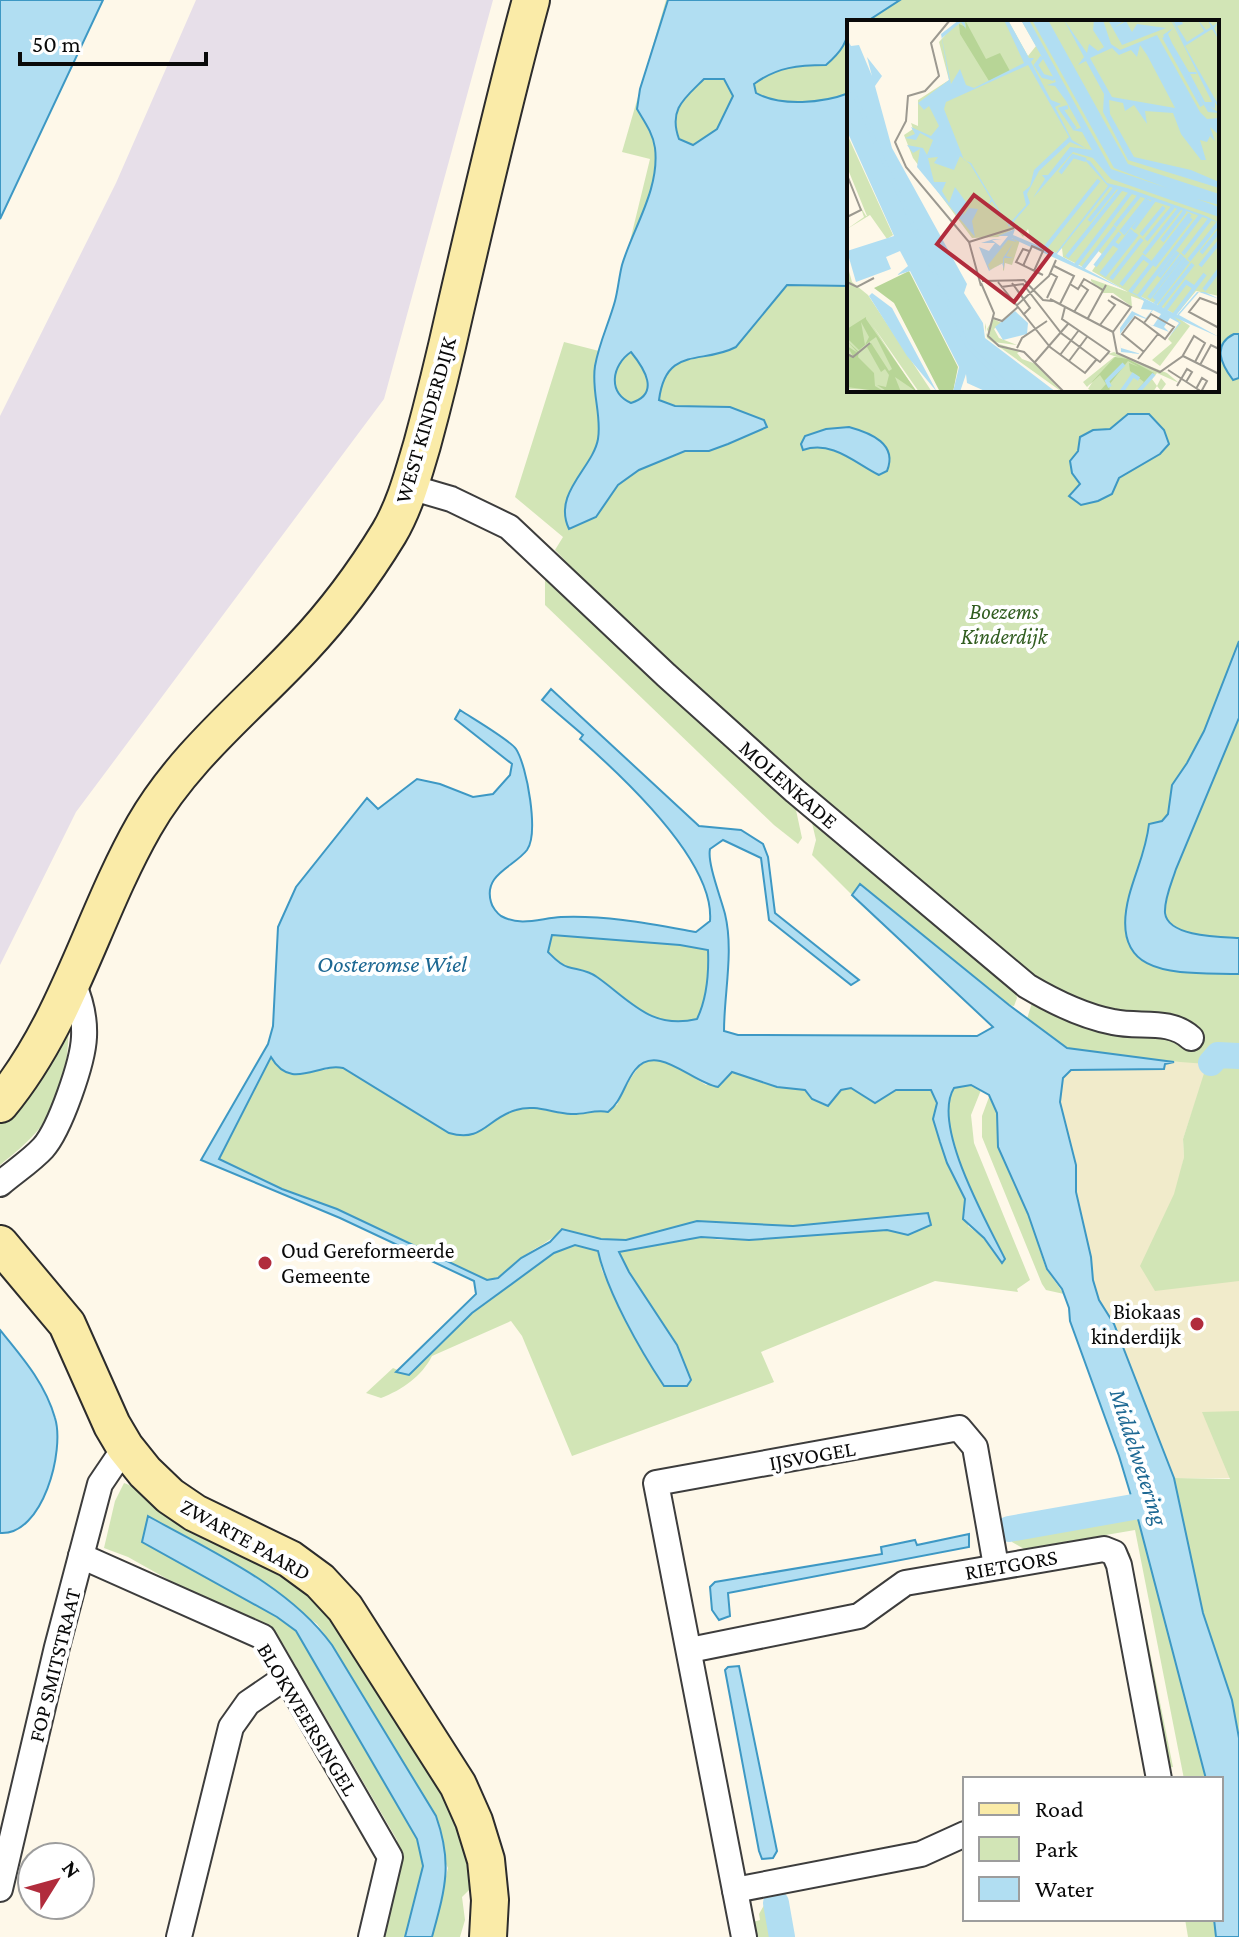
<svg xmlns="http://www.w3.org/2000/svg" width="1239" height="1937" font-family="'Crimson Pro',serif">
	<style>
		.industrial { fill: #e7dfe9 }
		.farmland { fill: #f1ebcb }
		.green { fill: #d2e5b6; fill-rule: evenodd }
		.water { fill: #b1def2; stroke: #3d98c4; stroke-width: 2; fill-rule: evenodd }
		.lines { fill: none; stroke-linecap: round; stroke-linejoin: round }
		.canal { stroke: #b1def2; stroke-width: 26 }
		.street-casing { stroke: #3d3d3d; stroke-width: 28 }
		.secondary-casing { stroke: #2c2c2c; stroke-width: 40 }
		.street { stroke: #fff; stroke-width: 24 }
		.secondary { stroke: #faeba8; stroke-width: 36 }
		.poi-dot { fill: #b12c3c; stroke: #fff; stroke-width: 3 }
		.labels { text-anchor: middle; stroke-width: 8; stroke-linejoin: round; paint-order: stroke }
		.street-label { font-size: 22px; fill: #0a0a0a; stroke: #fff }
		.park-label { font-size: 22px; font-style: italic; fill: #315d20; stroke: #fff }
		.poi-label { font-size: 22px; fill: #0a0a0a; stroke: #fff; text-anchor: start }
		.water-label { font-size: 24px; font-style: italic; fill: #1d6893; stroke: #fff }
		.inset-river { fill: none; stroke: #b1def2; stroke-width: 4 }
		.inset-road { fill: none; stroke: #9c9990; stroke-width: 2 }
		.view { fill: #b12c3c; fill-opacity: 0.15; stroke: #b12c3c; stroke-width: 4 }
		.inset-edge { fill: none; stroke: #0a0a0a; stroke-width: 4 }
	</style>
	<rect width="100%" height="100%" fill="#fef8e9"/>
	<!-- industrial -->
	<path class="industrial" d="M196,0h297l-109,399 -308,413 -76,153v-549l116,-233z"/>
	<!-- farmland -->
	<path class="farmland" d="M1209,1061l-26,78 1,18 -3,14 58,5v302h-65l-60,-154 -15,-24 -6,-20 -2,-23 -15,-65v-27l-16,-63 3,-24 8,-8 93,-1 1,-4 9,-3z"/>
	<!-- green -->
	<g class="green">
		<path d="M666,0h573v1281l-84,10 -15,-25 34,-72 10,-37 -1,-18 24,-75 -121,-9 2,-4 -21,-3 -40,-29 11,-36c-160,-146 -334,-275 -483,-433l8,-13 -48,-40 49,-155 39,10 47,-193 -28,-7zM849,22h368v368h-368z"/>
		<path d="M545,571l240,220 11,19 6,28 -4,6 -24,-19 -229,-220z"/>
		<path d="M809,810l204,174 4,14 -3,8 -5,-1 -148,-120 -9,10 -40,-40 4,-15z"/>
		<path d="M552,935l128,10 28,5c0,24 -1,47 -11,69 -49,10 -64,-17 -100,-42 -10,-7 -19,-6 -29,-10 -8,-2 -15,-10 -21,-15z"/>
		<path d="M69,1020c-2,74 -11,100 -69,145v-41l26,-34z"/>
		<path d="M271,1055l55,15 6,-4 11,2 106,65c34,10 39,-16 68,-24 20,-5 37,6 56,5 14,0 30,-6 44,-9 29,-61 35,-53 89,-20l25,-13 46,15 28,3 7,9 16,7 13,-16 10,-2 24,15 21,-13h35l6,13 -4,16 14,44 18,36 3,27 16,12 14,21 -38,-95 -14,-50 3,-18 5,-8 17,-3 10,5 -10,25 3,28 56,137 -13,9 1,3 -83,-11 -174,71 13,30 -202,74 -50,-120 -11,-15 -79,35c-10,20 -30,34 -51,42l-15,-5 27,-25 16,7 62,-62 83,-60 21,-8 23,6 4,20 21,39 6,-38 -11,-20 83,-15 20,3 166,-10 21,5 20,-21 -135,12 -96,-5 -71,19 -25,-1 -39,-10c-13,14 -28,19 -43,30 -11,9 -17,19 -32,21l-150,-71 -55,-20 -63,-30z"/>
		<path d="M989,1097l8,16 1,34 30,67 18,55 18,25 -18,-4 -4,-6 -60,-147v-21z"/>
		<path d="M1239,1411v327l-7,-38 -29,-87 -29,-135 56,1 -28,-67z"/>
		<path d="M124,1483l32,12 131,77 40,37 123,198 11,24 12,55 -11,11 3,23 -5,17h-28l16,-69 -67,-142 -48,-80 -16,-22 -75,-56 -94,-52 148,115 121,208 6,27 -18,71h-22l16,-73 -2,-24 -114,-196 -155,-87 -24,-9 11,-47z"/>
		<path d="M1138,1519l68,260h-22l-49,-249 -111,19 -12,-7 -3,-8z"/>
		<path d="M1127,1553h3l43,214 -5,1z"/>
		<path d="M767,1900h6l4,13 -5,3 3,21h-19l-3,-15 7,-2 -1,-6z"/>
		<path d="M1185,1919h29l2,18h-28z"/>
	</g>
	<!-- water -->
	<g class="water">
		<path d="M0,0h103l-103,219z"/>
		<path d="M668,0h232l-34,22h-17c0,19 -8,30 -23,43 -27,0 -49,2 -72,19l2,9c25,14 67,10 93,0v193l-62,-1 -51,62c-34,18 -70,-2 -77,53l16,6 55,1 34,13 3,7 -39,17 -19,7h-24l-46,19 -21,15 -22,32 -27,12c-17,-36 24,-61 29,-90 4,-24 -7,-48 -3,-73 4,-23 14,-43 20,-65 3,-11 4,-24 7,-36 11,-37 38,-76 33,-117 -2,-15 -11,-27 -18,-39l3,-20zM704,79h20l9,17 -16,33 -24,16 -14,-6c-11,-30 6,-41 25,-60zM631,352c13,16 30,42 0,51 -24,-11 -19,-38 0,-51z"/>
		<path d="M1234,334h5v44l-6,2c-12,-16 -21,-35 1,-46z"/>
		<path d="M1128,414h21l15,16 5,14 -9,10 -41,24 -7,16 -14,7 -17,4 -12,-9 11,-12 -8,-11 -2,-12 8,-10 2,-14 13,-7 17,-1z"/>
		<path d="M849,427c22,6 49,17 38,44l-8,4c-24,-12 -47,-35 -76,-25l-2,-6 4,-8 21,-7z"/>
		<path d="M1239,641v77l-63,151c-4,13 -12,30 -11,44 3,24 55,24 74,25v36c-57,-2 -132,8 -110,-78 7,-26 17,-45 20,-72l13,-3 6,-7 4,-29 15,-22 17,-32z"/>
		<path d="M551,689l148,137 42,4 22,14 5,13 7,56 84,67 -8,5 -82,-65 -8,-62 -38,-18 -13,9c-3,14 11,49 15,65 9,37 -1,80 -1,117l14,4 239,1 16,-9 -141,-132 8,-11 149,121 58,43 107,14 -9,2 -1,5 -93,1 -8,8 -3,24 16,63v27l15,65 2,23 6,20 15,24 60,154 29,135 29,87 7,38v199h-23l-2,-18h7v-140h-15l-68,-260 -19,-63 -49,-135 -1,-13 -7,-19 -15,-20 -19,-55 -30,-67 -1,-34 -8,-18 -18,-10 -17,3c-23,37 33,134 51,171l-3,4 -18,-25 -21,-19 2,-20 -18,-36 -7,-21 -7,-23 4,-16 -6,-13h-35l-21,13 -24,-15 -10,2 -13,16 -16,-7 -7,-9 -28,-3 -45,-15 -14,15c-26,-4 -61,-45 -83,-17 -11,14 -13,31 -27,42 -13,-3 -24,3 -37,2 -19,-1 -36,-10 -55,-4 -29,8 -33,33 -67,23l-106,-65c-24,-6 -52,24 -72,-11l-52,102 63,30 55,20 150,71 11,-2 23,-20 29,-16 12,-13 39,10 25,1 71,-19 96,5 135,-13 3,12 -23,10 -21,-5 -138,10 -48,-3 -82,15 10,20 48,73 14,35 -4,6h-23c-24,-36 -57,-94 -66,-135l-23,-6 -21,8 -82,60 -63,62 -13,-3 80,-78 -2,-13 -134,-63 -139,-58 67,-116 5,-18 5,-99 18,-40 71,-89 11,11 39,-30 23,5 33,13 20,-3 17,-19 2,-11 -57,-45 5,-9c12,8 50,30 56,39 11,17 23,84 11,101 -13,17 -44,24 -36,52 1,5 6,11 10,14 20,11 40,2 60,1 45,-2 90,7 135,15l14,-11c5,-60 -88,-145 -130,-182l3,-4 -41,-35zM552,935l128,10 28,5c1,24 -1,48 -11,69 -46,11 -66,-18 -100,-42 -9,-7 -18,-7 -29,-10 -8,-2 -15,-10 -20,-15z"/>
		<path d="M0,1330c22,27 45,53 55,88 10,32 -12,118 -55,115z"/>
		<path d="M148,1516c64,36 140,69 184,129l104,171c17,48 9,73 -4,121h-27l18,-71 -6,-27 -121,-208 -19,-14 -135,-75z"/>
		<path d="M969,1534v13l-241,46 2,23 -11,4 -7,-10 -2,-23 5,-5 167,-28 -1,-7 34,-7 2,5z"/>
		<path d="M739,1666l38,185 -4,7 -11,1 -3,-8 -34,-181 3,-3z"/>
	</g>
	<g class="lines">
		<!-- canal -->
		<g class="canal">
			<path d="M1211,1063l7,-8 21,1"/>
			<path d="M1009,1529l147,-26"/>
			<path d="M776,1903l6,34"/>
		</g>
		<defs>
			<g id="street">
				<path d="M410,487l41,12 58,28 157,148 129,116 232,195c27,16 55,30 86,36 27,6 56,-4 78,16"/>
				<path d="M0,1184c14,-12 31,-23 43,-36 17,-19 40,-86 41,-111 1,-20 -3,-36 -11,-54"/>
				<path d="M81,1556l182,81 127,220 -19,80"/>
				<path d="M690,1650l169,-34 46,-33 199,-34 10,4 5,12 40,214"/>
				<path d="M0,1889l57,-242 43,-163 25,-37"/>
				<path d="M735,1890l186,-36 44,-20"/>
				<path d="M179,1937l52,-210 17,-24 38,-26"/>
				<path d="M744,1937l-88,-454 303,-55 16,19 21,119"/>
			</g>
			<g id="secondary">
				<path d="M0,1104c68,-82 92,-187 144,-278 40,-70 104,-120 158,-178 33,-35 62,-74 87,-115 16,-27 24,-58 33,-88 12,-44 23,-89 33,-134 24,-104 48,-208 76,-311"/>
				<path d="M0,1244l67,80 45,101 13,22 20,25 25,24 25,17 95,46 30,22 25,27 113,177 16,36 12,39 4,40 -2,37"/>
			</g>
		</defs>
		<!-- street casing -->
		<use href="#street" class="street-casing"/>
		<!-- secondary casing -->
		<use href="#secondary" class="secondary-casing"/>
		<!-- street -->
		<use href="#street" class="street"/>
		<!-- secondary -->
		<use href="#secondary" class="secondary"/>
	</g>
	<!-- markers -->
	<g class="poi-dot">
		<circle cx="265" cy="1263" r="8"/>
		<circle cx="1197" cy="1324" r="8"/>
	</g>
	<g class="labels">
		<!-- street labels -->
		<g class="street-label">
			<text transform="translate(425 420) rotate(-74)" y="8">WEST KINDERDIJK</text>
			<text transform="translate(789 784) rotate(41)" y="8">MOLENKADE</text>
			<text transform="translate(812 1455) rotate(-10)" y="8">IJSVOGEL</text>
			<text transform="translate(246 1539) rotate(29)" y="8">ZWARTE PAARD</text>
			<text transform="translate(1011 1564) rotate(-10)" y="8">RIETGORS</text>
			<text transform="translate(54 1665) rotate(-76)" y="8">FOP SMITSTRAAT</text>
			<text transform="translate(308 1719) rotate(59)" y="8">BLOKWEERSINGEL</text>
		</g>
		<!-- park labels -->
		<g class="park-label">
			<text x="1004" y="619">Boezems<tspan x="1004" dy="25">Kinderdijk</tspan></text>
		</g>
		<!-- poi labels -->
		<g class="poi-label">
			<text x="281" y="1258">Oud Gereformeerde<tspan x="281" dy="25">Gemeente</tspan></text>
			<text x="1181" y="1319" text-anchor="end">Biokaas<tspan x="1181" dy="25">kinderdijk</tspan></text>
		</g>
		<!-- water labels -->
		<g class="water-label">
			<text x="392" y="972">Oosteromse Wiel</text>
			<text transform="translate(1139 1457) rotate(72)" y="8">Middelwetering</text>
		</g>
	</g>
	<!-- overview -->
	<g transform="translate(847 20)">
		<rect width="372" height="372" fill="#fef8e9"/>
		<path d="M112,0h49l20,36 8,-10 -15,-26h198v276l-23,-5 -20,24 -14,-8 28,19 -30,40 -8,-6 20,-17 -4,-4 12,-17 -35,-17 15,1 -22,-11 7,6 -14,-5 1,11 -19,-14h-10l-12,-12v-2l37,13 -36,-21 11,-16 -6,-5 -14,17 -20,-10 -1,-9 -6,5 -25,-12 -3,-12 -5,8 -7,-9 -18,9 -26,1 -59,-80 -9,-23 9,-6 -2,-6 7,3v-26l31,-20 -10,-38zM0,114l46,101 -6,4 -17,-24 -23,14 17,-12 -4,-11 6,10h1l-20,-49zM162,218l11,2 -8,25 -7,-2 -1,7 -1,1v-8l-13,7 -3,-5zM0,244l5,18 16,13 64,97h-13l-46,-66 43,66 -69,-3zM146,299l9,4 -8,6 5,9 18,7 -24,-3 28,9 -4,2 5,6 14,5 26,28 -75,-54 -2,-11 1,-4v10l4,5 -3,-9zM267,332l53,21 12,10 -22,-10 -5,6 5,7 4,-8 5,6 -5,7 -4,-5 -4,6h-59l-6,-3 5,-8 -6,6 -4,-5 31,-25 6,1 -12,-4z" fill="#d2e5b6"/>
		<path d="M118,0l21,39 14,-6 10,18 -21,10 -29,-47 -1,-10 7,3zM62,251l49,96 -5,25h-13l-46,-89 -20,-15zM19,297v2l51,73 -22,-15 6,15h-13l-11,-7 9,2 3,-12 -4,-6 -4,3 -14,-25 4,-4 18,28 3,-2 -16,-32 -11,8 4,-8 -8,-15 4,23 -6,5 -12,-12v-9zM1,322l11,10 -1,5 16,16 1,13 10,6 -38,-5v-32l6,1 -6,-10 11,7zM268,337l13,2 26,14 -18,19 8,-10 -14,-11 -1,-8 10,4 -11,-6 -19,24 1,7h-11l7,-8 -6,-9 -11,10z" fill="#b7d596"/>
		<path d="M112,0h5l2,9 -5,-7 -19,16 9,46 9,-15 6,16 8,3 50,-25 -20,-43h4l21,38h5l-3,4 20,38 10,4 -6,3 17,33 15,9 -17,-7 -31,29 -12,23 3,9 -21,24 -17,-26 -4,5 3,-7 -21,-35 -10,-8 -6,14 -20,-7 4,-6 -10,1 6,24h12l-4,9 7,12 6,-16 11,15 -3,14 6,-8 9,1 -6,12 3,16 -58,-70 3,-18 -7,4 -6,-8 16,3 4,7 6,-15 -13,-7 -4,7 -11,-2 10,-4 -4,-7 20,9 8,-10 -10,-20 -5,4 -6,-7 31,-23 -8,-46zM181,45l41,72 -35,33 -4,16 -7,6 3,13 -18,20 -37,-62 -7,-3 -20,-51 2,-7zM174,0h8l82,149 56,19 -53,-20 -82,-148h16l80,144 91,30v11l-22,-6 22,8v10l-108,-38 -18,-21 -20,-6 -40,46 12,-19 -3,-4h6l22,-28 22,3 -10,-18 -10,-2 9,-2 -15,-27 -11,-15 -8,-1 9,-3zM217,0l23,33 2,-9 9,7 6,-4 -11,-17 1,-10h9l8,24 9,6 37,-15 43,77 7,7 12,-1v17l-9,-8 5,14 -5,-5 -3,6 -7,-2 6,20h-5l-20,-26 -8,-21 -28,-2 2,13 -13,-19 -9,6 -2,-8 -14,-3 1,14 24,43 57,13 28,12v6l-91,-28 -25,-48 1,-18 -18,-33 -8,4 6,-8zM293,25l7,10 28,53 -63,-11 -22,-39 22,-10 7,7 12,-5 6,7zM261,0h17l-11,8 12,-7 6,11 5,-8 29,4 -44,17zM324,0l3,4 10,20 -11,-24h8l2,4 -6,2 10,16 17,-11 -6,-11 8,10 5,-3 -3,-7 5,6 6,-4 -5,6 5,12 -7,-11 -27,17 34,60v3l-4,-7v7l-6,-3 10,7 -11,-1 -45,-77 10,-7 -5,6 4,9 17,29h7l1,2h-7l15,28h7zM0,19l4,7 8,-1 13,31 -5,-19 15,19 -7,10 17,62 75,136 -3,9 19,30 2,15 71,54h-69l-20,-9 -1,-9 -6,18h-7l6,-25 -49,-96 -13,4 11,-9 -8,-15 -14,6 5,12 -35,13 -9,-31 47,-15 -47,-105zM237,139l6,2 17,22 20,5 79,28 13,7 -33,-12 -4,5 2,-5 -74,-24 -53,67 72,38 10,-12 -7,12 45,23 20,-23h8l14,7 -20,-7 -20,23 40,22 -45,-20 7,6 -13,15 11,-15 -9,-5 -6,9 5,5 -23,-9 7,3 8,-12 -8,-4 -7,9 -11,-4 -15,19 1,14 20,6 -20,-2 -1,-24 12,-17 14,7 6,-8 -11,-1 3,-8 -8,-6 -125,-57 6,4 -9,-2 -20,25 2,5 13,-7v-5l10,-15 -7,13 7,2h-9v11l-2,-6 -13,8 -10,-24 10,4 6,-8h-14l13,-4h8l-10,1 8,6 8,-10h-10l17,-7 -2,6 43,18 52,-67zM25,273l20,15 45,84 -30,-36 -38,-60zM168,291l13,12 -1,11 -24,6 -8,-13z" fill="#b1def2" fill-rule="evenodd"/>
		<path class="inset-river" d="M317,17l38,69M195,37l-6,8 7,11 11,3M0,59l120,266 47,47M221,87l-7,2 14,20M213,153l13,-17 13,4M242,201l27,-34M268,206l24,-30M286,209l22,-30M274,212l26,-33M276,214l27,-33M294,215l23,-28M299,220l27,-33M315,221l23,-30M266,223l6,4 13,-17M198,228l54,-68M354,233l18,-22M297,234l36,-46M336,234l27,-35M220,237l55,-69M342,240l30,-38M229,245l55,-73M248,246l25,-33M307,246l37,-48M353,246l19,-24M236,248l32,-41M254,254l33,-42M257,256l33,-42M312,257l19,-25M264,259l31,-40M274,265l22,-28 8,6M357,270l15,-20M283,272l60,-78M292,276l62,-81M302,278l33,-43M307,279l31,-41M308,284l33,-43M312,287l34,-43M318,290l21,-28 9,6M327,295l31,-41M263,367l-3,-6 17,-17M275,371l11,-16 6,4M291,372l16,-18"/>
		<path class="inset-road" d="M103,0l-19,23 8,33 -14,15 -17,5 -2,25 -11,21 11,25 63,75 12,44M0,155l14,35 -14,7M122,222l45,-14M182,231l-6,-2 -7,13 27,13M176,246l9,-20 11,5 -9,20M207,246l20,10 -14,28M135,261l42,-1 19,20 9,1M0,262l10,5 17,-9M151,262l52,65 35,26 11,-13M134,263l13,30 -6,23 11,10 25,6 40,40M165,263l18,25 -7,7M223,264l8,5 6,-10 19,11M154,267l22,-3 38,49 39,29 9,-10M264,276l20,11 -18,25M200,278l10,-21 -7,-4M203,279l63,33M372,285l-19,-7 -11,14 30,16M169,286l33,-30 7,-16M218,287l-3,12 48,33M227,292l14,-22 -7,-5M304,294l23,13 -9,12 -21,-16zM146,298l9,3 16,-14M241,298l18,-33M253,305l15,-20 -7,-5M266,312l4,21 43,19 23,-16 36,18M170,328l5,-10 25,-17M297,332l-22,-18 13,-17 9,6M0,334l6,3 17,-14M213,335l19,-25M335,337l12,-21 11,7 -10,19M291,339l20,-25M222,341l18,-24M188,342l33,-38M353,345l11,-20 8,4M321,350l34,22M330,366l10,-17 5,3 -6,10M349,369l6,-11 5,3 -6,11"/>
		<path class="view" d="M127,175l77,58 -37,49 -77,-58z"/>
		<rect width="372" height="372" class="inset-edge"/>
	</g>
	<!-- legend -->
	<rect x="963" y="1777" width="260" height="144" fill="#ffffff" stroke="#9d9d9d" stroke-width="2"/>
	<rect x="979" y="1803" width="40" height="12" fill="#faeba8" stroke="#9d9d9d" stroke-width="2"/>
	<text x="1035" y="1817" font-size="24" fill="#0a0a0a">Road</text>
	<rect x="979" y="1837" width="40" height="24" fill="#d2e5b6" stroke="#9d9d9d" stroke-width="2"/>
	<text x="1035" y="1857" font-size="24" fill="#0a0a0a">Park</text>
	<rect x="979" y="1877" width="40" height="24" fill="#b1def2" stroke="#9d9d9d" stroke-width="2"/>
	<text x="1035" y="1897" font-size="24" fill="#0a0a0a">Water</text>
	<!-- north arrow -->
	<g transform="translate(56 1881) rotate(53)"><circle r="38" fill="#ffffff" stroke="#9d9d9d" stroke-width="2"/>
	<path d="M0-6L14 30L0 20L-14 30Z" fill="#b12c3c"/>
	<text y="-12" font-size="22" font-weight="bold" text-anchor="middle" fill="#0a0a0a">N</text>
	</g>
	<!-- scale -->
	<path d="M20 52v12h186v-12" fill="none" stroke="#0a0a0a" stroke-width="4"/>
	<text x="32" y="52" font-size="24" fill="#0a0a0a" stroke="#ffffff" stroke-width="6" paint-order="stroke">50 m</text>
</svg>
